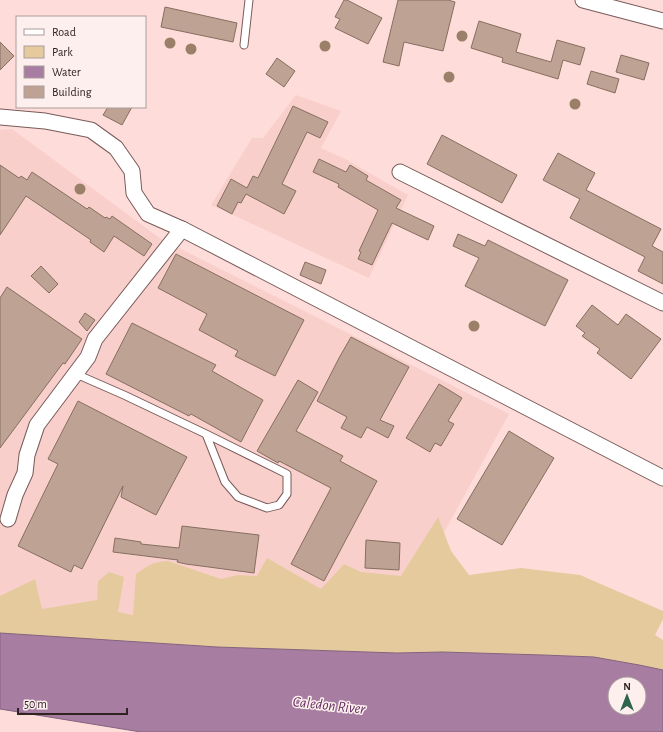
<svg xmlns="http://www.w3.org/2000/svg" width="663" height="732" font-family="'Alegreya Sans',sans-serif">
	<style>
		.built { fill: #f9cfcb }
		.green { fill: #e5ca9e }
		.water { fill: #a77ea2; stroke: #83637c; fill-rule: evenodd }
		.building { fill: #bea394; stroke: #866e5f }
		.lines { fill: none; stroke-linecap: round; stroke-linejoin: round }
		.service-casing { stroke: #785b59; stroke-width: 9 }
		.minor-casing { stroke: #785b59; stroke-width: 17 }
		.service { stroke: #fff; stroke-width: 7 }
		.minor { stroke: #fff; stroke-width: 15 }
		.tree { fill: #9b8069 }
		.labels { text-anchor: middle; stroke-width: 3; stroke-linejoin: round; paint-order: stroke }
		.water-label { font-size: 15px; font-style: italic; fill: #642f60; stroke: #fdefed }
	</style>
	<rect width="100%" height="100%" fill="#fedcd9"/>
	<!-- built -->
	<g class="built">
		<path d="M296,95l45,16 -20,37 24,11 63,36 -39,83 -158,-73 41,-67h11z"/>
		<path d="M12,129l149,110 348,175 -97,177 -252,25 -92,3 -68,-10v-479z"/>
	</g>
	<!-- green -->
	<path class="green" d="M438,517l13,34 18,24 52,-7 59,7 83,36v8l-8,16 8,5v30l-24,-5 -45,-8 -51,-2 -101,-3 -45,1 -180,-6 -217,-14v-37l35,-17 7,30 55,-9 1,-19 11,-9 15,5 -6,35 15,3 3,-41c11,-8 18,-13 32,-13l53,18 17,-4 19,1 10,-18 54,31 23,-25 17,8 40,4z"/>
	<!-- water -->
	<path class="water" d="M0,633l217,14 180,6 45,-1 101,3 51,2 45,8 24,5v62h-522l-141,-23zM615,684h24v24h-24z"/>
	<!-- building -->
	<g class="building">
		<path d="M344,0h3l35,18 -14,26 -33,-16 5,-9 -5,-2z"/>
		<path d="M398,0h50l7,2 -12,49 -39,-9 -5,24 -16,-4z"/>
		<path d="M165,7l72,16 -4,19 -72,-15z"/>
		<path d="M479,21l42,13 -5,18 35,10 6,-22 28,8 -5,17 -17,-5 -5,19 -56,-17 1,-4 -32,-10z"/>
		<path d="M0,42l14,14 -14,14z"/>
		<path d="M621,55l28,8 -5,17 -28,-8z"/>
		<path d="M277,58l18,13 -11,16 -18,-13z"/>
		<path d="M591,71l28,8 -4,14 -28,-9z"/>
		<path d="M293,106l35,16 -8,16 -13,-6 -25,52 14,7 -12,23 -38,-20 -5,9 -3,-1 -6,12 -15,-8 14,-27 16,9 6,-12 5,2z"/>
		<path d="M108,107h24l-10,18 -19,-10z"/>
		<path d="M442,135l75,40 -15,28 -75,-39z"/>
		<path d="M558,153l37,20 -9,17 75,39 -9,17 11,6v32l-25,-13 7,-14 -75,-39 10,-19 -37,-19z"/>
		<path d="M319,159l27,13 4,-7 18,11 -2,4 35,20 -5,8 38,18 -6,14 -36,-17 -20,42 -14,-6 3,-7 -2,-1 19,-41 -40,-23 1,-3 -26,-12z"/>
		<path d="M0,165l19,13 2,-2 6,4 5,-8 55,37 2,-2 16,11 1,-1 4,2 2,-3 40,28 -8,12 -30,-20 -10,16 -14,-10 1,-2 -65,-44 -26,39z"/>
		<path d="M458,234l27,12 3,-6 80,40 -23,46 -80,-40 14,-28 -26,-12z"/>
		<path d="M176,254l128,66 -29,56 -40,-20 3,-5 -39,-21 8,-16 -49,-26z"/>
		<path d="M305,262l21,8 -5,14 -21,-9z"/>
		<path d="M41,266l17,18 -9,9 -18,-17z"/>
		<path d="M7,287l75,52 -17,25 -2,-1 -63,85v-150z"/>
		<path d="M592,305l26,20 8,-11 35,25 -30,40 -34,-26 3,-4 -18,-13 3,-3 -9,-7z"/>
		<path d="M85,313l10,7 -8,11 -8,-9z"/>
		<path d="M132,323l84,42 -4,6 51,29 -22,42 -50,-28 -2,2 -83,-42z"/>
		<path d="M351,337l58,30 -29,53 14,6 -6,12 -21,-11 -6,11 -20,-10 6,-11 -30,-16 22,-43z"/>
		<path d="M298,380l20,12 -22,39 47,25 -3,5 37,20 -53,100 -33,-17 40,-76 -52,-27 -1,2 -21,-12z"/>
		<path d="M439,384l23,14 -14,23 6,3 -13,22 -6,-3 -5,9 -24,-14z"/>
		<path d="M78,401l109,56 -31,58 -35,-18 2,-11 -41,83 -8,-4 -3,7 -53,-26 40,-82 -10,-5z"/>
		<path d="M509,431l45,27 -52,87 -45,-26z"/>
		<path d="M182,526l77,9 -5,38 -68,-9 -9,-2 1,-2 -65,-8 2,-14 26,4v2l38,4z"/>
		<path d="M366,540l34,3 -1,27 -34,-2z"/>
	</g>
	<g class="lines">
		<defs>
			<g id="service">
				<path d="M244,45l5,-45"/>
				<path d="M76,374l48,21 82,39 19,48 13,15 29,11 12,-3 8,-11v-20l-81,-40"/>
			</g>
			<g id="minor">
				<path d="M583,0l80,21"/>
				<path d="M0,117l45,4 46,9 25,18 16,23 2,22 14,21 34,15 481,249"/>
				<path d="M400,172l263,131"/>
				<path d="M8,519l7,-24 10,-22 2,-18 10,-30 51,-68 7,-18 87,-110"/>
			</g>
		</defs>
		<!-- service casing -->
		<use href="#service" class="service-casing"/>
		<!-- minor casing -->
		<use href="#minor" class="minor-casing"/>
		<!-- service -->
		<use href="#service" class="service"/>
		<!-- minor -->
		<use href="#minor" class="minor"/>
	</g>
	<!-- trees -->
	<g class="tree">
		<circle cx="462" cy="36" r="5.5"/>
		<circle cx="170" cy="43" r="5.5"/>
		<circle cx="325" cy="46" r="5.5"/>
		<circle cx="191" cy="49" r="5.5"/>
		<circle cx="449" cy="77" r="5.5"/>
		<circle cx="575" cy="104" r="5.5"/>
		<circle cx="80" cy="189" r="5.5"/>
		<circle cx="474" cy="326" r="5.5"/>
	</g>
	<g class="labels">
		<!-- water labels -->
		<g class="water-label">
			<text transform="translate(329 705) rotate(6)" y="5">Caledon River</text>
		</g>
	</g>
	<!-- legend -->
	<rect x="16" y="16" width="130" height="92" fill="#fdefed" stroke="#ab9d9c"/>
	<rect x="24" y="29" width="20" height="6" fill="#ffffff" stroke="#ab9d9c"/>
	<text x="52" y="36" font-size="12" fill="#302322">Road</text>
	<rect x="24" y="46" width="20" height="12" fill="#e5ca9e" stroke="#ab9d9c"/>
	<text x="52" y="56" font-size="12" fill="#302322">Park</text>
	<rect x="24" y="66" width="20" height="12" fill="#a77ea2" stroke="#ab9d9c"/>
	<text x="52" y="76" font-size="12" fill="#302322">Water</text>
	<rect x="24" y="86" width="20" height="12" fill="#bea394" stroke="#ab9d9c"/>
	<text x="52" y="96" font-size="12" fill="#302322">Building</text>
	<!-- north arrow -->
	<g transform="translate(627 696)"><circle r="19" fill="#fdefed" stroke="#ab9d9c"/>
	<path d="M0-3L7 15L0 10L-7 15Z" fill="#2d644b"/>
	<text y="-6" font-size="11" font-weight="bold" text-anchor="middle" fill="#302322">N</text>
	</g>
	<!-- scale -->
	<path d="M18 708v6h109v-6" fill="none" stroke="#302322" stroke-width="2"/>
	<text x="24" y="708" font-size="12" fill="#302322" stroke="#fdefed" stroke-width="3" paint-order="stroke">50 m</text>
</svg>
